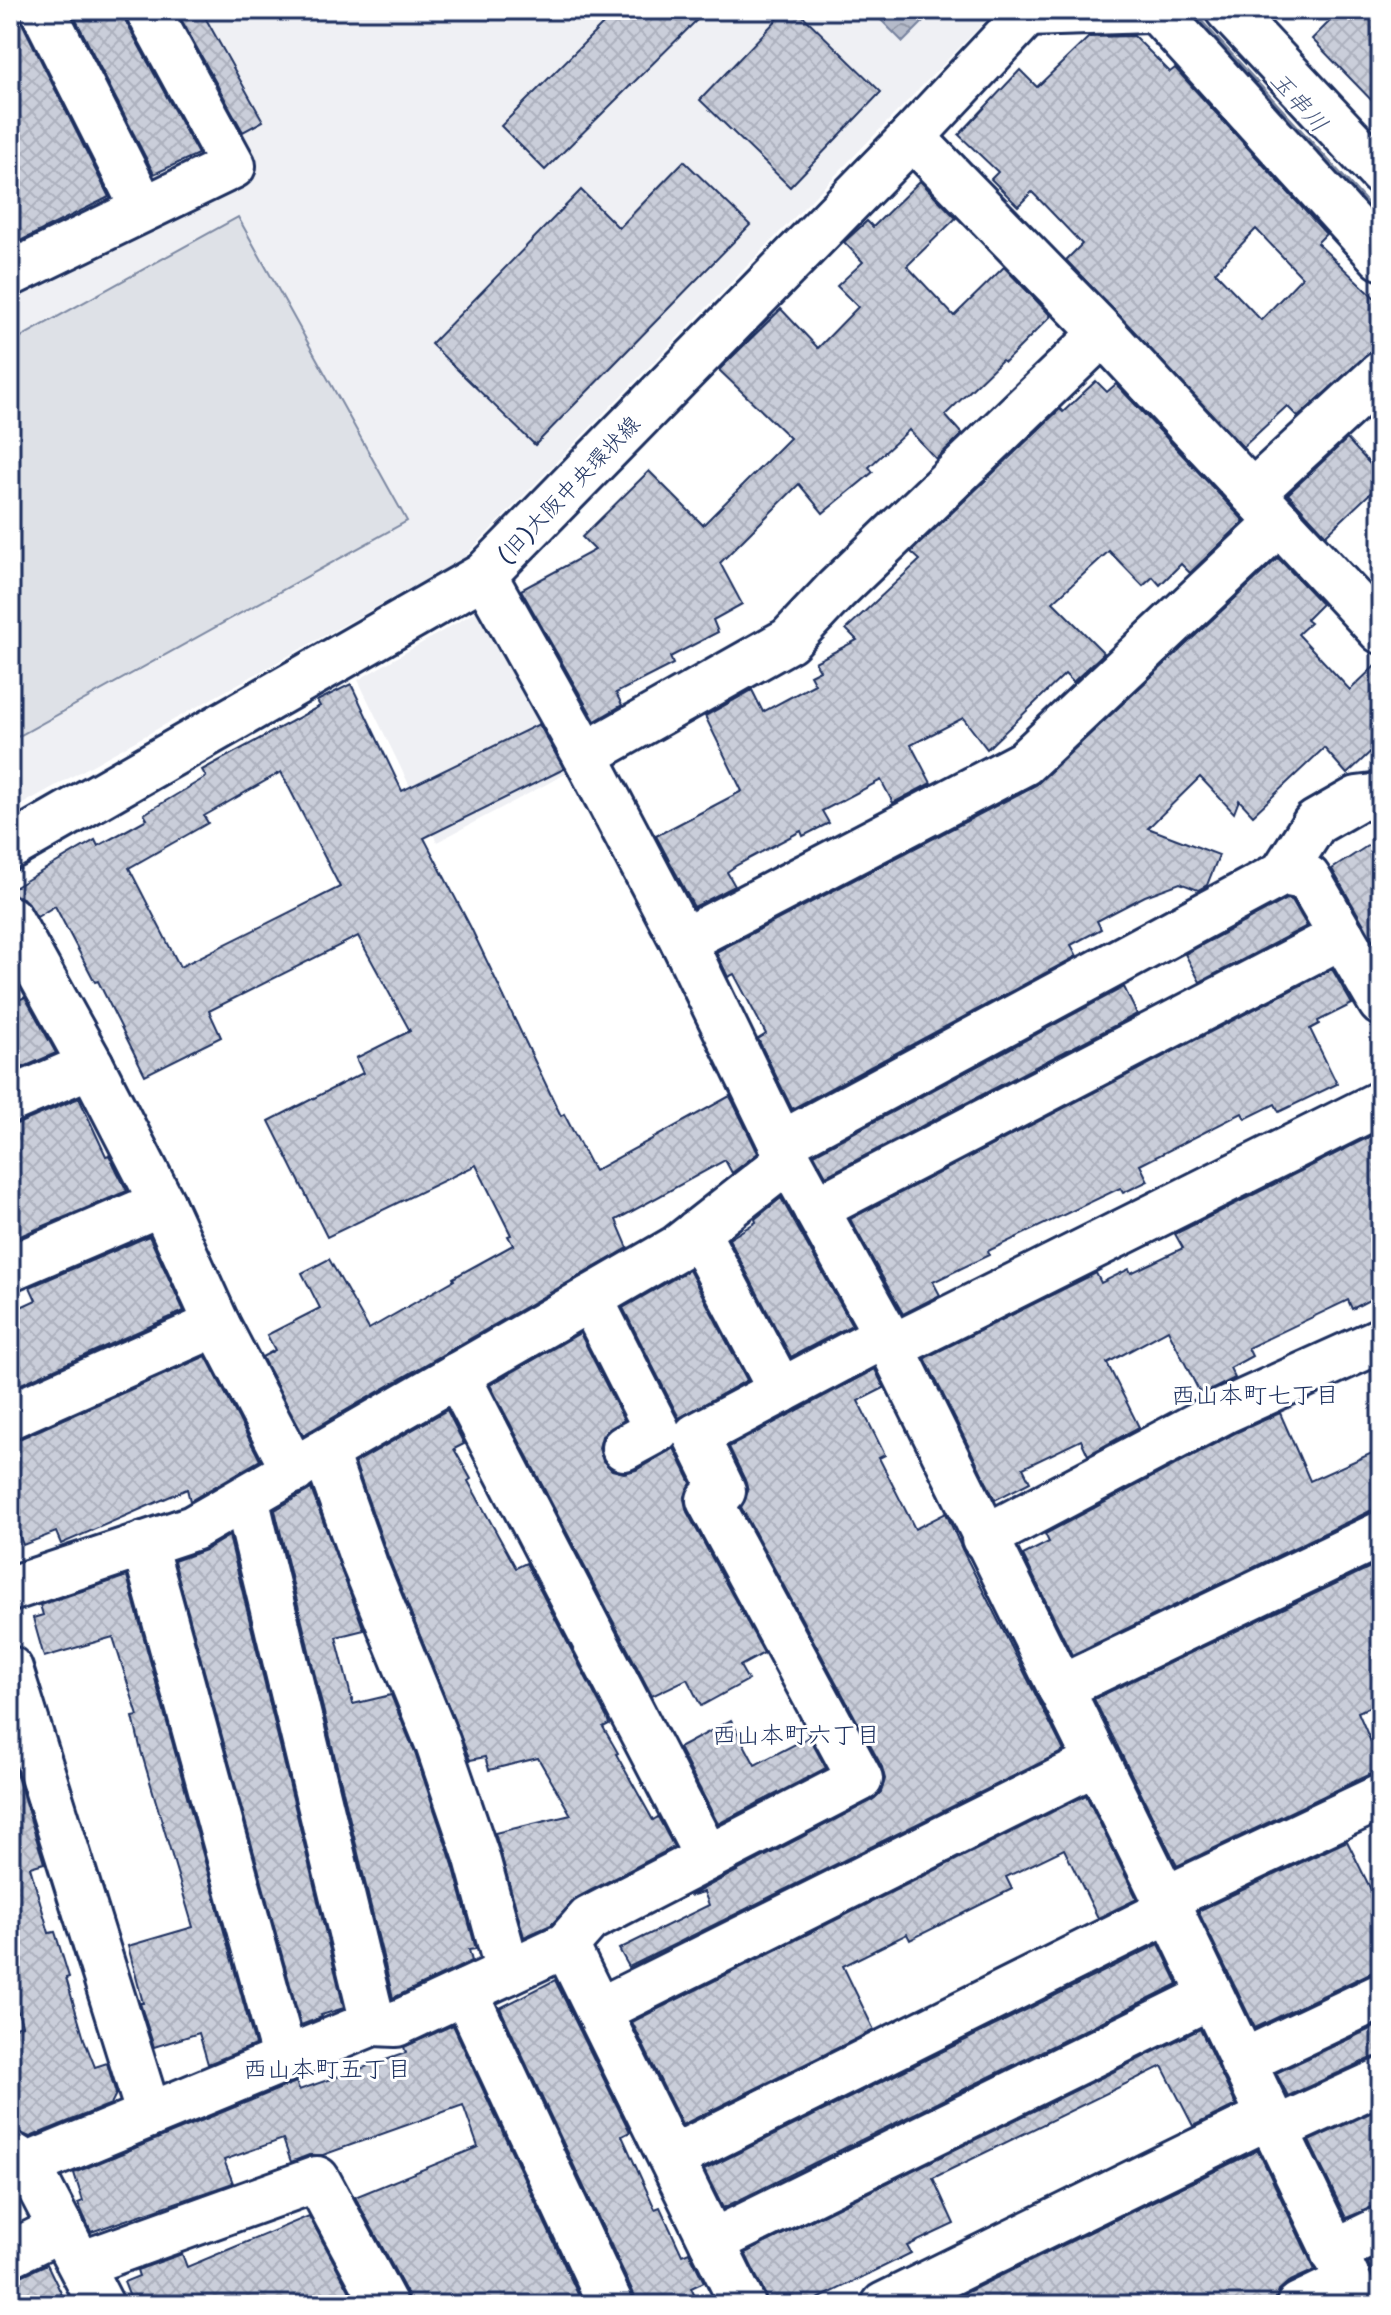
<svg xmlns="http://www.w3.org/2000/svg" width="1391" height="2315" font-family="'Shantell Sans','Klee One',sans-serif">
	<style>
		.built { fill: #eff0f4 }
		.garden { fill: #dee1e7; stroke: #7c88a2; stroke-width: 2 }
		.water { fill: url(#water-waves); stroke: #77839f; stroke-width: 2 }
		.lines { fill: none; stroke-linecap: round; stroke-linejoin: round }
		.stream { stroke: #77839f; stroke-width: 11 }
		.building { fill: url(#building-cross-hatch); stroke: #1b2f5e; stroke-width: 2; fill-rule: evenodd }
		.minor-casing { stroke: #1b2f5e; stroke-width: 50 }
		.major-casing { stroke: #1b2f5e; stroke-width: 50 }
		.minor { stroke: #fff; stroke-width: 44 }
		.major { stroke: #fff; stroke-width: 44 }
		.labels { text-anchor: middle; stroke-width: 6; stroke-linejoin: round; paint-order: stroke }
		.street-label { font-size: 22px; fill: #1b2f5e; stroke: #fff }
		.water-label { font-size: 24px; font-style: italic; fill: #49597e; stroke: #fff }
		.neighbourhood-label { font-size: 24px; fill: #1b2f5e; stroke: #fff }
	</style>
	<defs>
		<pattern id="water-waves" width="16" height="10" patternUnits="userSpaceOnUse" patternTransform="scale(2)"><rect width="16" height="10" fill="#b5bbca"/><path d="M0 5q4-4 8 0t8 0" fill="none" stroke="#9298a7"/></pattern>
		<pattern id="building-cross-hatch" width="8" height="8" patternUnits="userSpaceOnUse" patternTransform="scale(2)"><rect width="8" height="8" fill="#caceda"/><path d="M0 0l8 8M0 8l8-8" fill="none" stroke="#adb1be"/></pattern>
	</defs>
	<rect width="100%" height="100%" fill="#fff"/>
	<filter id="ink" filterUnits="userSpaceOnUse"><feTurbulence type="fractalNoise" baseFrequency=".0125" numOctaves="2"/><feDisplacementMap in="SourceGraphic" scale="16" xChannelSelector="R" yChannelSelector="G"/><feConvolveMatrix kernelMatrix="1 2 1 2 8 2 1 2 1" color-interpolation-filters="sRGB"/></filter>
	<g filter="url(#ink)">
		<!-- built -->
		<g class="built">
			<path d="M163,10h833l-534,549 -452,252v-525l239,-115z"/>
			<path d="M477,611l94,160 -134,71 -79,-162z"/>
		</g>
		<!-- garden -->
		<path class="garden" d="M238,217l169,304 -397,220v-398z"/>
		<!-- water -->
		<path class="water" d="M871,10h64l-32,32z"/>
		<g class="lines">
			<!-- stream -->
			<path class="stream" d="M1193,18l185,203"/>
		</g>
		<!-- building -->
		<g class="building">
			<path d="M10,10h8l3,11 88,176 -99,49z"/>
			<path d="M71,10h52l3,12 72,132 -44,20z"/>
			<path d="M176,10h25l62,111 -20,11z"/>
			<path d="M617,10h90l-162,160 -44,-44z"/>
			<path d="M786,10h11l84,82 -91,95 -90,-87z"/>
			<path d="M1341,10h40v100l-69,-71z"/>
			<path d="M1134,36l36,36 5,-4 151,166 -9,9 64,61v38l-83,75 -11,-11 -44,41 -177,-187 16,-16 -50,-52 -14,14 -27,-27 7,-7 -39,-37 61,-65 17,17 52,-50zM1256,229l46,48 -41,43 -46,-48z"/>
			<path d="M684,161l66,64 -215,220 -104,-101 150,-154 38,38z"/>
			<path d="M920,181l36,37 -49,48 47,50 50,-49 47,49 -46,46 -3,-2 -57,55 17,19 -26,25 -27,-29 -40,37 4,5 -50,41 -24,-29 -79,79 22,41 -29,16 5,12 -48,25 3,7 -57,29 6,12 -27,16 -74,-131 74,-40 -13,-13 67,-66 54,54 87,-87 -71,-68 62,-61 37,39 40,-41 -21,-21 26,-24 -19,-20 23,-21 6,6z"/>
			<path d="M1096,381l11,11 9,-8 128,137 -54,52 -9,-9 -21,21 -7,-8 -10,9 -34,-35 -56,51 51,51 -31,29 -8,-8 -78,75 -24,-31 -52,27 20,38 -38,20 -12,-23 -59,31 7,12 -26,13 -2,-5 -64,34 -10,7 8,14 -41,21 -38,-71 86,-45 -37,-75 47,-26 11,22 52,-28 -5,-9 10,-5 -5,-8 42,-22 -11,-11 74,-69 -9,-8 149,-143 3,3z"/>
			<path d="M1347,439l34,37v7l-55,52 -38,-41z"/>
			<path d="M1278,558l44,46 -16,16 4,3 -12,11 52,56 31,-30v82l-34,32 -23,-26 -71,67 -14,-15 -5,13 -34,-36 -52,51 71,27 -12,30 -9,5 -18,-7 -35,13 -48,25 4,8 -30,16 6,11 -285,153 -34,-70 8,-5 -32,-60 -6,3 -12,-25 320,-167z"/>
			<path d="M351,684l51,107 137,-67 25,45 -140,69 47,90 90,188 3,-2 30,57 136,-75 28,57 -26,20 -7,-13 -109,60 12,28 -325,187 -41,-78 13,-7 -8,-15 53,-27 -18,-35 27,-14 40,70 85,-49 -1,-2 60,-33 -5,-9 3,-1 -35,-70 -149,72 -58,-116 94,-48 -7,-15 54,-27 -52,-95 -149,75 12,26 -76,38 -47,-94 -3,1 -40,-76 -18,11 -14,-19 -13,-4v-4l85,-50 3,6 49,-27 -3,-5 62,-37 -4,-7 118,-64 -3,-5zM281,772l59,115 -160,80 -51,-99 79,-45 -4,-7z"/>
			<path d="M1381,837v103l-6,4 -43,-75z"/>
			<path d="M1287,899l5,1 15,26 -107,56 -15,-28z"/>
			<path d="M1332,969l20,35 -34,17 1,3 -9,5 27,55 -58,28 -4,-8 -30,15 -3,-6 -102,52 8,16 -25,12 -3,-5 -132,63 1,4 -56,27 7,13 -37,19 -53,-95z"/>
			<path d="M1124,987l13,27 -311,162 -12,-22z"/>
			<path d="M25,997l31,56 -46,20v-69z"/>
			<path d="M79,1098l27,58 3,-1 18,36 -114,48 -3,-7v-107l10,-2z"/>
			<path d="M1381,1131v163l-29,15 -4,-9 -100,48 4,8 -22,12 5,10 -34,17 -33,-65 -61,33 32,64 -51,28 -7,-15 -58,28 7,14 -35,18 -70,-142 171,-85 5,10 28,-14 2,4 52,-25 -8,-14z"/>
			<path d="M781,1198l71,127 -61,32 -62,-118 27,-17 -1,-3z"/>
			<path d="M149,1236l35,75 -174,78v-77l26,-12 -6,-13z"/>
			<path d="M689,1270l58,110 -68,38 -56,-110z"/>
			<path d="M580,1333l44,87 -22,16 -3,12 4,13 9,9 12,3 12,-3 38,-22 17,35 -7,16 3,13 77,141 -24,13 8,14 -47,26 -14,-27 -35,17 -162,-311z"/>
			<path d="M206,1356l54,104 -70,41 -3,-12 -126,55 -5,-12 -33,13 -13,-32v-70z"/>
			<path d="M875,1369l9,19 -26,13 27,54 -6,3 36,71 31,-16 16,36 102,202 -435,216 -10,-18 90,-44 -5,-13 -15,4 182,-95 10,-9 4,-13 -3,-12 -141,-260 7,-16 -3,-11 -16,-33z"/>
			<path d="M447,1410l17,34 -10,5 17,30 -3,2 48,87 10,-5 81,155 2,6 -6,3 15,26 -2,1 37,66 5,-3 16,30 -96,50 -27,28 -27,12 -29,-104 76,-18 -33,-57 -49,12 -4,-13 -15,3 -82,-204 -33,-93z"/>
			<path d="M1280,1413l30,68 71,-32v60l-11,2 -298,144 -49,-100 26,-13 -4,-8 190,-101z"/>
			<path d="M311,1489l53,141 -28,7 17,67 38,-9 24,58 38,112 23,84 -7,1 3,11 -79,37 -118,-488z"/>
			<path d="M229,1536l115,472 -23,7 1,2 -21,8 -127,-464 31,-11z"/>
			<path d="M1381,1562v140l-23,10 23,53v7l-11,2 -193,92 -83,-167z"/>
			<path d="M127,1576l128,469 -47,19 -9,-31 -45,14 -14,-44h3l-15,-57 65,-19 -52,-176 -8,-34 5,-1 -25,-79 -69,20 -11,-39 10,-3 -3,-10z"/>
			<path d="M731,1720l24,45 54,-28 17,31 -108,56 -39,-76z"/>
			<path d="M10,1770h5l29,93 -14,4 19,66 6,-1 14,45 -3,1 18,61 11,28 12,-4 9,31 -5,10 -81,33 -20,-8v-100l12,-4 -12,-39z"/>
			<path d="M1086,1795l51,104 -39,19 -34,-69 -58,28 6,12 -102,51 -3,-6 -64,32 31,64 -192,95 -50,-103z"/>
			<path d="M1347,1841l34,69v61l-11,2 -115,55 -57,-117z"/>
			<path d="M1159,1944l19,40 -455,224 -19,-38z"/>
			<path d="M555,1980l75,152 -8,4 33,73 5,-2 22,48 7,-3 15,30 -13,6 8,17h-63l-2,-11 -134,-286z"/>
			<path d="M1381,2024v32l-10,2 -83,38 -12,-23z"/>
			<path d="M453,2025l130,280h-173l-3,-12 -52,-96 123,-50 -15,-42 -140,50h-14l-18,7 -8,-23 -59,21 9,23 -142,49 -13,-29 5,-2 -9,-28 222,-91 3,8 107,-37 -2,-6z"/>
			<path d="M1200,2029l36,76 -43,21 -31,-60 -229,112 21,46 -47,22 4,7 -105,52h-38l-3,-11 -20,-41z"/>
			<path d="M1381,2108v96l-35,14 -37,-77z"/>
			<path d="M1258,2150l57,120 -27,12 -9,8 -5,15h-333z"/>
			<path d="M309,2216l48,89h-224l-9,-23 15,-6 -2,-6 45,-16 5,13z"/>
			<path d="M1381,2257v28l-2,1 -11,-23z"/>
			<path d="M47,2264l15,31 -19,10h-33v-26l11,-3z"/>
		</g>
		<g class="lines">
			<defs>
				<g id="minor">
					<path d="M43,10l100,198"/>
					<path d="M1156,10l225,247"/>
					<path d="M1027,14l124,-4"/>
					<path d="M912,137l191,196 278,298"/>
					<path d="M10,274l223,-108 -85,-156"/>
					<path d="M1252,493l129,-119"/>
					<path d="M484,575l101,180 98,186 106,219 97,175 279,564 195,406"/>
					<path d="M585,755l204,-115 47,-50 267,-257"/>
					<path d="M10,847l474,-272 428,-438 119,-127"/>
					<path d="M1283,873l25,5 73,125"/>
					<path d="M10,919l81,146 71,138 55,121 77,147"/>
					<path d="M683,941l341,-178 256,-241"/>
					<path d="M10,1100l81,-35"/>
					<path d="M782,1143l501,-270 32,-50 42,-24 24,-3"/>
					<path d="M816,1209l526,-273"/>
					<path d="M697,1232l84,159"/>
					<path d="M10,1268l152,-65"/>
					<path d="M590,1298l67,132 -33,18"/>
					<path d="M892,1347l489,-244"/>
					<path d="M457,1375l250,482"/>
					<path d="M10,1416l207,-92"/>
					<path d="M325,1453l40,112 73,179 39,114 31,114"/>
					<path d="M246,1498l127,525"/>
					<path d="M984,1538l240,-127 157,-71"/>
					<path d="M144,1544l141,516"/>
					<path d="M10,1589l183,-61 484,-280 112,-88"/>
					<path d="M10,1669l139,446"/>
					<path d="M1060,1688l321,-154"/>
					<path d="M1165,1899l216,-102"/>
					<path d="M566,1945l23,-26 271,-140 -151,-279 14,-9 -27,-55 190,-101"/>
					<path d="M465,1992l146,313"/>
					<path d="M600,2010l497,-248"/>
					<path d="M1242,2062l139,-66"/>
					<path d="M1274,2130l107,-49"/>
					<path d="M10,2154l18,11 73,140"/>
					<path d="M672,2158l498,-248"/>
					<path d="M28,2165l345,-142 23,1 170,-79 177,360"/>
					<path d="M712,2242l499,-246"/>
					<path d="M1333,2252l48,-23"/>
					<path d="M10,2254l52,-26"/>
					<path d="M81,2264l236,-85 68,126"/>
					<path d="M884,2305l384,-188"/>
					<path d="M1299,2305l48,-23"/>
				</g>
				<path id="major" d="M1228,10l153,163"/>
			</defs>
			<!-- minor casing -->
			<use href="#minor" class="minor-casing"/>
			<!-- major casing -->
			<use href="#major" class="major-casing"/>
			<!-- minor -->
			<use href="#minor" class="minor"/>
			<!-- major -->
			<use href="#major" class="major"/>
		</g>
	</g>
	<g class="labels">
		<!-- street labels -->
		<g class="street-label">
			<text transform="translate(568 489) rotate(-46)" y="8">(旧)大阪中央環状線</text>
		</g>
		<!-- water labels -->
		<g class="water-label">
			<text transform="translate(1299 102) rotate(48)" y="8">玉串川</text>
		</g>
		<!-- neighbourhood labels -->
		<g class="neighbourhood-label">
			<text x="1255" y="1403">西山本町七丁目</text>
			<text x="796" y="1743">西山本町六丁目</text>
			<text x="327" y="2077">西山本町五丁目</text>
		</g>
	</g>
	<!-- margin -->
	<rect width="1391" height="2315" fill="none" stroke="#fff" stroke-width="40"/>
	<rect x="20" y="20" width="1351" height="2275" fill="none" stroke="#1b2f5e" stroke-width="3" filter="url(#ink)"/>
</svg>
